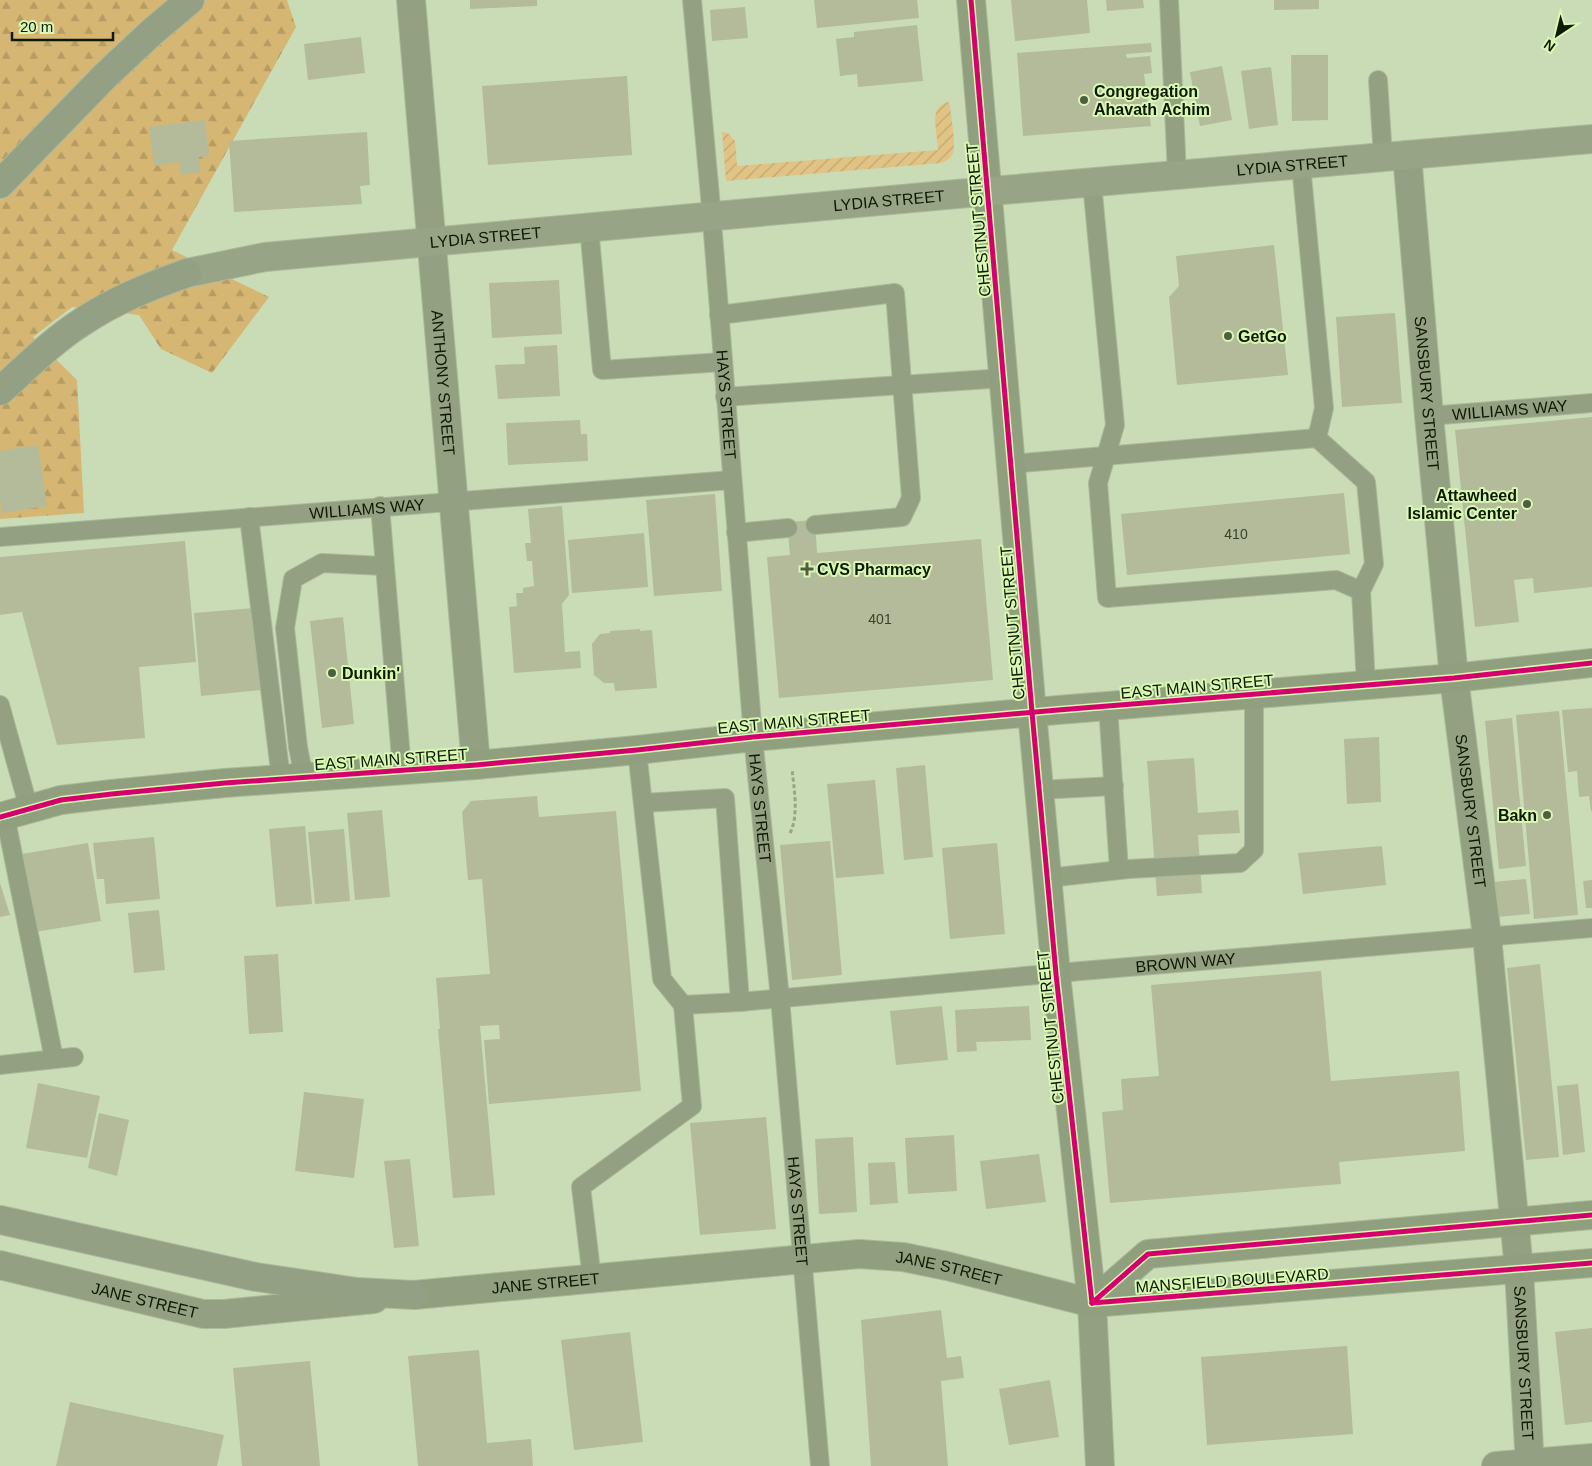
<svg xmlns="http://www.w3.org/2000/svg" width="1592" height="1466" font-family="Arial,sans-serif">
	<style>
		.forest { fill: url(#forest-firs) }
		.garden { fill: url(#garden-furrows) }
		.building { fill: #b3bb9b }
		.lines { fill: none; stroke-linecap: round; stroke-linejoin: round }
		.service-casing { stroke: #abb99c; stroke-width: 20 }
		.minor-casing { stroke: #abb99c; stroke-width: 30 }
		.tertiary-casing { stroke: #abb99c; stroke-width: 30 }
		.secondary-casing { stroke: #abb99c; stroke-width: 30 }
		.primary-casing { stroke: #abb99c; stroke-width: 30 }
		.motorway-casing { stroke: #abb99c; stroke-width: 30 }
		.path { stroke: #97a487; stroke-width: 3; stroke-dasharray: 4 2.5; stroke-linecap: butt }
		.service { stroke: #93a082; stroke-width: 18 }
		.minor { stroke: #93a082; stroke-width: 28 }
		.tertiary { stroke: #93a082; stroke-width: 28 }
		.secondary { stroke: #909f7d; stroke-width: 28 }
		.primary { stroke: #97a586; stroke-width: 28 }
		.motorway { stroke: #94a084; stroke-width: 28 }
		.cycleway-casing { stroke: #d8f8b3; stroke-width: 8 }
		.cycleway { stroke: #d6006c; stroke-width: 5 }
		.poi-dot { fill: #505d40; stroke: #d8f8b3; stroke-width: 2 }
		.labels { text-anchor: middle; stroke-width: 4; stroke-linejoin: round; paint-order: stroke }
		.number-label { font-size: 14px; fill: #374228 }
		.poi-label { font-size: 16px; font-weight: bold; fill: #0e1901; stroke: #d8f8b3; text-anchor: start }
		.street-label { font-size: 16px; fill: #0e1901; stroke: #d8f8b3 }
	</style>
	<defs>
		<pattern id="forest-firs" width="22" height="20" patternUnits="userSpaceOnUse" patternTransform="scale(1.25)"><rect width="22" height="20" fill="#d5b673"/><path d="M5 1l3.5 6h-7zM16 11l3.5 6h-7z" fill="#b69c62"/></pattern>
		<pattern id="garden-furrows" width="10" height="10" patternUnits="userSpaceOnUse" patternTransform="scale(1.25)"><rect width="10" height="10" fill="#e1c385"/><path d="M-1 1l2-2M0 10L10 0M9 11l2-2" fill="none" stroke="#c0a771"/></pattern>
	</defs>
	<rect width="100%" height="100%" fill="#cadcb5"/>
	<!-- forest -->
	<path class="forest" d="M0,0h287l9,27 -124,223 97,47 -57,76 -51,-24 -22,-34 -67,-8 -39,30 44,43 7,133 -84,6z"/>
	<!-- garden -->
	<path class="garden" d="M949,102c2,11 7,42 4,51 -2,6 -7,8 -12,10l-215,18 -4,-49 6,1 7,8 2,25 201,-16c0,-16 -11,-45 11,-48z"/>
	<!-- building -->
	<g class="building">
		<path d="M470,0h67v6l-67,3z"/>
		<path d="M814,0h103l2,18 -102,10z"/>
		<path d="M1011,0h76l3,33 -75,8z"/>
		<path d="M1106,0h37l1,8 -37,3z"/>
		<path d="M1274,0h45v9l-45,1z"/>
		<path d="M745,7l3,31 -36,3 -2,-31z"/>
		<path d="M917,25l6,56 -65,6 -1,-13 -17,2 -4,-37 18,-2v-5z"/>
		<path d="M361,37l4,36 -57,7 -4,-36z"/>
		<path d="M1151,43l1,9 -26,2 1,4 23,-2 2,17 -8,1 7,52 -128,10 -6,-83z"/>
		<path d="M1291,55h37v65l-36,1z"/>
		<path d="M1222,66l10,54 -32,6 -10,-54z"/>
		<path d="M1271,67l7,58 -29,4 -8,-58z"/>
		<path d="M627,76l5,79 -144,10 -6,-79z"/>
		<path d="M205,120l4,36 -10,1 2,15 -20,3 -2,-13 -25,4 -5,-39z"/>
		<path d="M367,132l3,53 -10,1 2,18 -128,8 -5,-71z"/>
		<path d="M1274,245l14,130 -111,10 -8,-88 10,-11 -3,-30z"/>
		<path d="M559,280l3,54 -70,4 -3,-55z"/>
		<path d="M1395,313l7,90 -60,4 -6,-90z"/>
		<path d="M557,345l3,51 -62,3 -3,-34 30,-1 -1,-17z"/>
		<path d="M1592,417v170l-58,6 -1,-15 -19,2 5,42 -44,5 -20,-197z"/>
		<path d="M580,420l1,14h6l1,27 -80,4 -2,-42z"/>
		<path d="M38,445l9,61 -45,7 -2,-11v-51z"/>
		<path d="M1344,493l6,61 -223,21 -6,-61z"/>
		<path d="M715,494l7,97 -68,5 -8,-96z"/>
		<path d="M562,506l7,89 -7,9 3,48 15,-1 1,17 -67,5 -5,-66 8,-1 -1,-13h7v-5l11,-2 -2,-25h-5l-2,-18h6l-3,-34z"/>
		<path d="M815,520l2,33 164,-14 12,141 -214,18 -12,-141 23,-2 -3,-33z"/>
		<path d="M644,533l4,54 -76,6 -4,-53z"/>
		<path d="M185,541l11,121 -57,5 6,71 -88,7 -35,-133 -22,3v-58z"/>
		<path d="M254,608l7,82 -60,6 -7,-83z"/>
		<path d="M343,617l11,107 -32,4 -12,-107z"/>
		<path d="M640,629v2l12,-1 5,58 -42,3 -1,-8h-10l-10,-8 -2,-31 8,-10 10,-1v-2z"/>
		<path d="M1592,708v103h-1l-2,-15 -10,1 -2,-26 -9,1 -6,-62z"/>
		<path d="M1559,711l19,204 -44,4 -18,-204z"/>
		<path d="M1512,718l14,148 -27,3 -14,-148z"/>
		<path d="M1379,737l2,65 -34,2 -3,-65z"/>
		<path d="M1194,758l4,55 40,-3 2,23 -42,2 4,58 -45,3 -10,-135z"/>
		<path d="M925,765l8,92 -29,3 -8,-92z"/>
		<path d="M875,780l9,94 -48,4 -9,-94z"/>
		<path d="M537,796l2,21 77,-6 25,280 -152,13 -5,-64 16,-1 -1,-14 -19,1 15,169 -42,3 -15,-169h2l-4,-51 54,-4 -8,-95 -14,1 -6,-68 9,-11z"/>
		<path d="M382,810l8,87 -35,3 -8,-87z"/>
		<path d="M305,826l7,78 -36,3 -7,-78z"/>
		<path d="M344,829l6,72 -35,3 -7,-72z"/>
		<path d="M154,837l6,62 -54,5 -2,-25h-7l-4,-36z"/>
		<path d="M830,841l12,134 -50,5 -12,-135z"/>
		<path d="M88,843l13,78 -66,11 -13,-78z"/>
		<path d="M997,843l8,91 -55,5 -8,-91z"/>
		<path d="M1382,846l4,39 -83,9 -5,-41z"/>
		<path d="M1526,879l4,35 -33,3 -4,-35z"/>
		<path d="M1592,880v28h-6l-3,-27z"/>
		<path d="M0,883l10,32 -10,2z"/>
		<path d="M159,910l6,60 -31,3 -6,-60z"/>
		<path d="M278,954l5,78 -34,2 -5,-78z"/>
		<path d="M1540,964l19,193 -33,3 -19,-192z"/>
		<path d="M1321,971l10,110 128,-10 6,80 -126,11 2,22 -231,19 -8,-91 21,-2 -2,-31 38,-3 -8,-91z"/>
		<path d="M942,1006l6,54 -52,5 -6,-54z"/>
		<path d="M1029,1006l2,34 -55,2 1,9 -20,1 -2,-42z"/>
		<path d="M38,1083l62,13 -13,62 -61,-10z"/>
		<path d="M1578,1084l7,68 -22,3 -6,-69z"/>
		<path d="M304,1092l60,7 -10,79 -59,-7z"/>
		<path d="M99,1113l30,7 -12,56 -29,-8z"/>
		<path d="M766,1117l10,112 -76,6 -10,-112z"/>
		<path d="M954,1135l3,56 -49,3 -3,-56z"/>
		<path d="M853,1137l4,75 -38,2 -4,-75z"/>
		<path d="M1039,1154l7,48 -60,7 -6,-48z"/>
		<path d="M410,1159l9,87 -25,2 -10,-87z"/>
		<path d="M895,1162l3,41 -28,2 -2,-42z"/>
		<path d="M941,1310l6,48 14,-2 3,22 -23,3 7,85h-77l-10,-146z"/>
		<path d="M1592,1328v94l-27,3 -10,-93z"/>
		<path d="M630,1332l13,110 -69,8 -13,-110z"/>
		<path d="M1347,1346l6,88 -146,11 -6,-88z"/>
		<path d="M479,1350l8,93 44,-4 2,27h-115l-10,-110z"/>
		<path d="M310,1361l10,105h-78l-9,-98z"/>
		<path d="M1050,1380l9,57 -50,8 -10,-56z"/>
		<path d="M70,1402l154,33 -7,31h-161z"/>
	</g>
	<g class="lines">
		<defs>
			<g id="service">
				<path id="s1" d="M692,0l18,196 43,541 27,261 40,468"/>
				<path d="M1169,0l8,175"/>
				<path d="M1378,80l5,77"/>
				<path d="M1301,165l23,243 -7,30"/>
				<path d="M1092,183l23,242 -17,58 9,115 229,-18 25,11"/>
				<path d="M589,227l13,143 121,-8"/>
				<path d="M719,315l176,-22 16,205 -9,19 -87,8"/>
				<path d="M725,397l279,-19"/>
				<path id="s2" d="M1429,416l163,-13"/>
				<path d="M1011,464l306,-26 49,44 8,82 -13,27 5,94"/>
				<path d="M380,506l22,264"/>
				<path d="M249,517l32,262"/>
				<path d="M736,533l52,-5"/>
				<path id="s3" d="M0,537l732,-57"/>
				<path d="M0,705l29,104"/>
				<path d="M1108,706l11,164"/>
				<path d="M637,750l25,229 21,26"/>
				<path d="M304,778l-6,-31 -13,-119 8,-49 29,-16 62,3"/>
				<path d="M1039,790l75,-4"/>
				<path d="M643,803l82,-5 15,204"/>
				<path d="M5,815l49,244"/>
				<path d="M1048,878l81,-9 111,-6 14,-13v-156"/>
				<path d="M0,1065l74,-8"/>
				<path id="s4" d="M592,1279l-11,-92 111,-81 -9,-101 57,-3 341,-31 511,-43"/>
			</g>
			<g id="minor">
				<path id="s5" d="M411,0l65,765"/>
				<path id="s6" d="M1407,155l22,261 25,262 33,258 32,334 11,196"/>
				<path id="s7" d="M0,1265l203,49h21l150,-15"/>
				<path d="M1496,1466l96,-8"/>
			</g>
			<path id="tertiary" d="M1092,1303l8,163"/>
			<g id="secondary">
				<path d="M971,0l61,712 24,262 36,329"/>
				<path d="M0,817l61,-17 51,-6 113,-11 251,-18 161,-15 116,-13 305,-27 396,-32 138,-15"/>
				<path id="s8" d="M414,1295l445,-41 44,3 44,9 145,37 500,-40"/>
				<path d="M1092,1303l56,-49 444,-39"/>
			</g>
			<g id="primary">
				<path id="s9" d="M187,273l78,-16 692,-63 635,-55"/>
			</g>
			<g id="motorway">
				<path d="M0,184l105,-108 47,-44 38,-32"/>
				<path d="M0,391c27,-24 52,-50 82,-69 33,-22 68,-36 105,-49"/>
				<path d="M0,1220l256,57 101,15 57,3"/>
			</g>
		</defs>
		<!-- service casing -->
		<use href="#service" class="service-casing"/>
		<!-- minor casing -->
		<use href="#minor" class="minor-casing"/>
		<!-- tertiary casing -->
		<use href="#tertiary" class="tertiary-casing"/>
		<!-- secondary casing -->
		<use href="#secondary" class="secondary-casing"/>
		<!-- primary casing -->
		<use href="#primary" class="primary-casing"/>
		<!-- motorway casing -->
		<use href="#motorway" class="motorway-casing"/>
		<!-- path -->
		<path class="path" d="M790,833c9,-17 4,-45 2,-64"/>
		<!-- service -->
		<use href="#service" class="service"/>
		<!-- minor -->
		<use href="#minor" class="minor"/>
		<!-- tertiary -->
		<use href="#tertiary" class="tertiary"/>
		<!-- secondary -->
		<use href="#secondary" class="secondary"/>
		<!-- primary -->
		<use href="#primary" class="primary"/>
		<!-- motorway -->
		<use href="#motorway" class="motorway"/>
		<defs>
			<g id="cycleway">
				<path d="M971,0l61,712 24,262 36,329"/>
				<path d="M0,817l61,-17 51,-6 113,-11 251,-18 161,-15 116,-13 305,-27 396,-32 138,-15"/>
				<path d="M1092,1303l56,-49 444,-39"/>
				<path d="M1092,1303l500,-40"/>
			</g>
		</defs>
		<!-- cycleway casing -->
		<use href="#cycleway" class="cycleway-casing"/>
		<!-- cycleway -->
		<use href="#cycleway" class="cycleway"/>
	</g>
	<!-- markers -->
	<g class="poi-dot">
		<circle cx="1084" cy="100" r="5"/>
		<circle cx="1228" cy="336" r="5"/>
		<circle cx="1527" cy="504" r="5"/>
		<path d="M804.5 561.5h5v5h5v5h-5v5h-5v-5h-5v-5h5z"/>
		<circle cx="332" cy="673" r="5"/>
		<circle cx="1547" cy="815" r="5"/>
	</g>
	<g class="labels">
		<!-- number labels -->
		<g class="number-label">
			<text x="1236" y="539">410</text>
			<text x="880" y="624">401</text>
		</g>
		<!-- poi labels -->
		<g class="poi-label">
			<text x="1094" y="97">Congregation<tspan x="1094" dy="18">Ahavath Achim</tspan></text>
			<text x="1238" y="342">GetGo</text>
			<text x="1517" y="501" text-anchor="end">Attawheed<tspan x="1517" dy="18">Islamic Center</tspan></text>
			<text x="817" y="575">CVS Pharmacy</text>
			<text x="342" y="679">Dunkin'</text>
			<text x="1537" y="821" text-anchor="end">Bakn</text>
		</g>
		<!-- street labels -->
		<g class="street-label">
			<text dy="6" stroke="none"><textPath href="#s9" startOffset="1111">LYDIA STREET</textPath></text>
			<text dy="6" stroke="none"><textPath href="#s9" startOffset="706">LYDIA STREET</textPath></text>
			<text transform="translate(978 220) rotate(-95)" y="6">CHESTNUT STREET</text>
			<text dy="6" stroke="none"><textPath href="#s9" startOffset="301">LYDIA STREET</textPath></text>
			<text dy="6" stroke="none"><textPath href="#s5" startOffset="384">ANTHONY STREET</textPath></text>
			<text dy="6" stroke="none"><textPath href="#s6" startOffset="239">SANSBURY STREET</textPath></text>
			<text dy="6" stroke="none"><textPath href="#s1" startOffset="406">HAYS STREET</textPath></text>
			<text dy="6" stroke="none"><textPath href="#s2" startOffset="81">WILLIAMS WAY</textPath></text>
			<text dy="6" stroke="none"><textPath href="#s3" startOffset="368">WILLIAMS WAY</textPath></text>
			<text transform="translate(1012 623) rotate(-95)" y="6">CHESTNUT STREET</text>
			<text transform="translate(1197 686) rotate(-5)" y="6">EAST MAIN STREET</text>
			<text transform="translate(794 721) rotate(-5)" y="6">EAST MAIN STREET</text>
			<text transform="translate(391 759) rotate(-4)" y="6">EAST MAIN STREET</text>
			<text dy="6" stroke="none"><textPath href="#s1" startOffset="811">HAYS STREET</textPath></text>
			<text dy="6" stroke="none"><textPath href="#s6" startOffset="659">SANSBURY STREET</textPath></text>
			<text dy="6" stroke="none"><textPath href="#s4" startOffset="836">BROWN WAY</textPath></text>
			<text transform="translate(1050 1027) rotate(-96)" y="6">CHESTNUT STREET</text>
			<text dy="6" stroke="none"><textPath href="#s1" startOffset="1216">HAYS STREET</textPath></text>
			<text dy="6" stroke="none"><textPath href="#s8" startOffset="538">JANE STREET</textPath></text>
			<text transform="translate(1232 1280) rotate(-4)" y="6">MANSFIELD BOULEVARD</text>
			<text dy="6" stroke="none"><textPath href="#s8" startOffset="132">JANE STREET</textPath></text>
			<text dy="6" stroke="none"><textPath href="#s7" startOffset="149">JANE STREET</textPath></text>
			<text dy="6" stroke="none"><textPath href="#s6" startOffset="1214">SANSBURY STREET</textPath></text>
		</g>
	</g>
	<!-- north arrow -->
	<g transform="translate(1557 35) rotate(215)" stroke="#d8f8b3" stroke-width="4" paint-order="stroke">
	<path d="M0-4L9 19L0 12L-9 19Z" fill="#0e1901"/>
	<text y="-8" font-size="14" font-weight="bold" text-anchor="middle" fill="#0e1901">N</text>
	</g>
	<!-- scale -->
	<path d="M12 32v8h101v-8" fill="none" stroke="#0e1901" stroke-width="2.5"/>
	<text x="20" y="32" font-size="15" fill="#0e1901" stroke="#d8f8b3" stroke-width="4" paint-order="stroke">20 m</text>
</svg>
